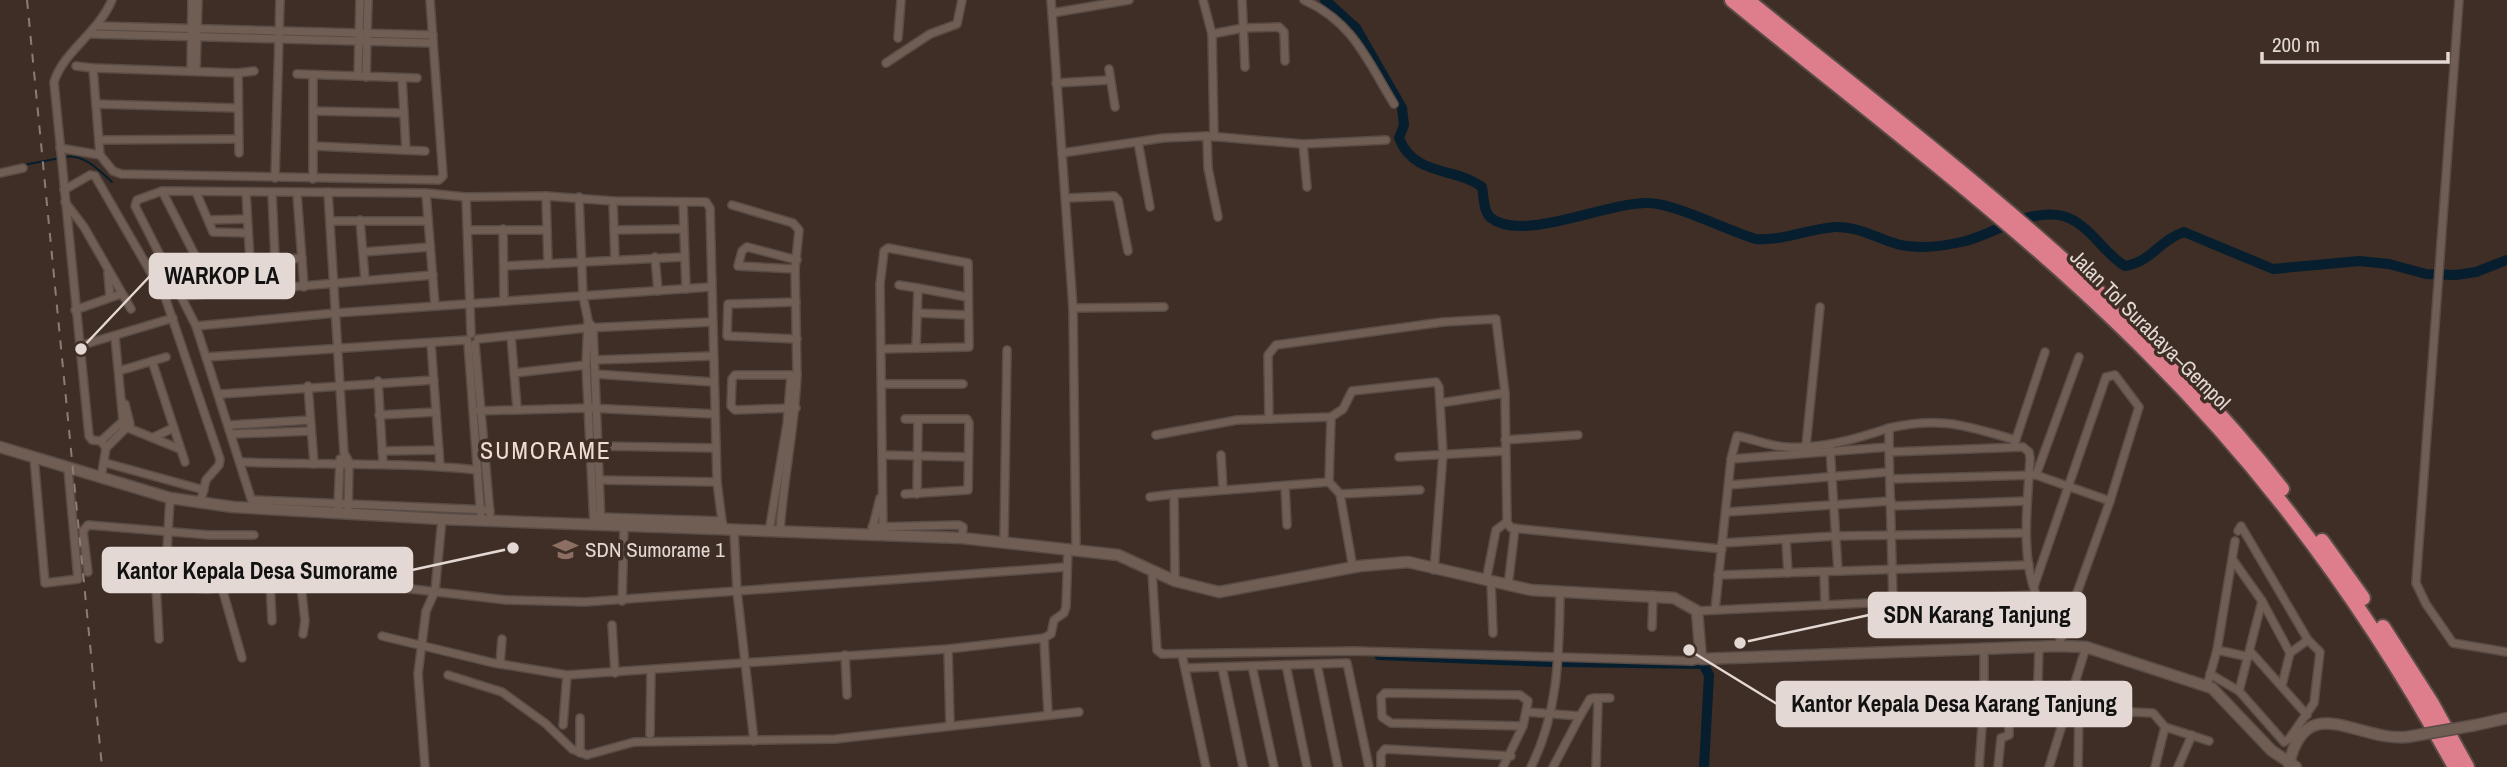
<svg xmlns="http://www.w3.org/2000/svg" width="2507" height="767" font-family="'Archivo Narrow',sans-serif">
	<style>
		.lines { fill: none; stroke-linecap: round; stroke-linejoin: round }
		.stream { stroke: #061e2d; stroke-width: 2 }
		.river { stroke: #061e2d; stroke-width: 10 }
		.minor-casing { stroke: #594c46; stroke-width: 10 }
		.tertiary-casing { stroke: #594c46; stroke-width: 13 }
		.motorway-casing { stroke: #594c46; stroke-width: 18 }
		.minor { stroke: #705e55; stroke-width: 7 }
		.tertiary { stroke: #705e55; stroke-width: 10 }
		.motorway { stroke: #de7d8b; stroke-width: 14 }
		.rail { stroke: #8b7d76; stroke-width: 2; stroke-dasharray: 9 9; stroke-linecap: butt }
		.tertiary-bridge-casing { stroke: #594c46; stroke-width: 13; stroke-linecap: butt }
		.tertiary-bridge { stroke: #705e55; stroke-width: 10 }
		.labels { text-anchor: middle; stroke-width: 7; stroke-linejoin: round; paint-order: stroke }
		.street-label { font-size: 21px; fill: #e3d8d3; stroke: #3e2e26 }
		.poi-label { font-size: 21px; fill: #e3d8d3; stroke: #3e2e26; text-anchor: start }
		.quarter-label { font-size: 24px; letter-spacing: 2px; fill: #f2dcd2; stroke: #3e2e26 }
		.leader { fill: none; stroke: #e3d8d3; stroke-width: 2.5 }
		.callout-dot { fill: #e3d8d3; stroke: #3e2e26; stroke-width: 2.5 }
		.callout { fill: #e3d8d3; stroke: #e3d8d3; stroke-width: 2.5 }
		.callout-label { font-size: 23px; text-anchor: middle; font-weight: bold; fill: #111 }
	</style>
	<rect width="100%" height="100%" fill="#3e2e26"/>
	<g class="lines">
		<!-- stream -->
		<g class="stream">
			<path d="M65,157c18,-4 35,14 47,25"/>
			<path d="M24,165l36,-7"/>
		</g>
		<!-- river -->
		<g class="river">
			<path d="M1325,0l31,28 46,80 2,17 -5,13c15,39 57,29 83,49 2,9 1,25 9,31 32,25 118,-17 158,-15 27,1 77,27 107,36 28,2 52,-10 79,-12 23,-1 41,11 62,17 22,6 48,2 69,-3 32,-9 64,-33 97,-25 26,7 40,37 62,50 25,-3 36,-27 59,-34l89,37 86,-8 30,3 37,10 30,1 20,-3 31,-12"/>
			<path d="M1379,655l172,7"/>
			<path d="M1564,662l139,2 6,11 -5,92"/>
		</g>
		<defs>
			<g id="minor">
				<path d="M1051,0l22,308 3,241"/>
				<path d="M1203,0l9,34"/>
				<path d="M1242,0l3,67"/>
				<path d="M1304,0c49,22 63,60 90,104"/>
				<path d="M2459,0l-43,583 10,21 27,39 54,9"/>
				<path d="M1052,13l77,-13"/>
				<path d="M99,26l334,9"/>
				<path d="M92,34l341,9"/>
				<path d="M898,38l3,-38"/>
				<path d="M886,63l44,-29 27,-10 5,-24"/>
				<path d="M76,66l17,2"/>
				<path d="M1109,69l6,38"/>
				<path d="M191,70l1,-70"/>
				<path d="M196,71l2,-71"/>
				<path d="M238,73l1,80"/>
				<path d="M297,74l120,4"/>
				<path d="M358,76l2,-76"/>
				<path d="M366,77l2,-77"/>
				<path d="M402,78l4,72"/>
				<path d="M1056,83l54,-3"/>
				<path d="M96,104l141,4"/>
				<path d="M313,111l91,2"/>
				<path d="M1207,136l1,32 10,49"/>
				<path d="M1214,137l-2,-103 31,-6 36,-1 5,5 1,29"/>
				<path d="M99,140l138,-1"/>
				<path d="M1138,142l12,65"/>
				<path d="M1303,144l4,43"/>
				<path d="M313,146l112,5"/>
				<path d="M60,148l40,7 13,16 8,3 318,6 4,-4 -13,-176"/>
				<path d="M1062,153l101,-15 44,-2 96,8 83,-4"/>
				<path d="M100,155l-7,-87 145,5 16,-2"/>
				<path d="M0,173l23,-5"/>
				<path d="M275,178l5,-178"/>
				<path d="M313,179v-104"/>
				<path d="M64,190l26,-15 5,1 70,121 55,162 -1,6 -13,15 -6,24"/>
				<path d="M162,191l38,74"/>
				<path d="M196,192l17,40 35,1"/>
				<path d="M246,192l4,69"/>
				<path d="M328,192l16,261 5,9 -1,51"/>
				<path d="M272,193l3,66"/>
				<path d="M426,193l9,113"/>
				<path d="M297,194l7,93"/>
				<path d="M546,196l2,68"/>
				<path d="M466,197l5,137"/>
				<path d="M579,197l4,99 5,24 -2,45 8,160"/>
				<path d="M1067,198l47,-2 4,4 10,51"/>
				<path d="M613,201l2,59"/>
				<path d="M65,202l19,25 47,82"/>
				<path d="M683,202l3,87"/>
				<path d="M732,205l61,18 6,7 -4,39 2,106h-62l-3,4 -1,27 4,4 61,-2"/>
				<path d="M209,220l38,-1"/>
				<path d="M360,220l5,59"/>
				<path d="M330,221h98"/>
				<path d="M503,229l1,72"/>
				<path d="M468,230h79"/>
				<path d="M614,230l69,-1"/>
				<path d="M363,252l67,-5"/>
				<path d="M655,257l3,34"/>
				<path d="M504,266l180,-9"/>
				<path d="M168,267l134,-9"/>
				<path d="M795,269l-57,-3 4,-15 5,-4 50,13"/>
				<path d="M108,273l2,24"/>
				<path d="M899,285l19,3"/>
				<path d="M182,296l251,-21"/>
				<path d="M796,302l-68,2 -1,32 70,3"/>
				<path d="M1073,308l91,-1"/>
				<path d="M75,310l46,-16"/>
				<path d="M917,313l51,2"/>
				<path d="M590,324l3,3 8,198"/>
				<path d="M196,326l140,-13 374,-26"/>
				<path d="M511,336l6,72"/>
				<path d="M478,339l108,-11 125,-6"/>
				<path d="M431,343l9,123"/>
				<path d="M468,343l13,176"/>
				<path d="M475,344l15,170"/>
				<path d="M79,346l94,-28"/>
				<path d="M916,348l2,-60 49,9"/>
				<path d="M881,349l88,-2 -1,-84 -80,-15 -4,3 -4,33 3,251"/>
				<path d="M206,357l261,-17"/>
				<path d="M594,360l118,-4"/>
				<path d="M152,361l33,101"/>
				<path d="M119,371l47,-14"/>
				<path d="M514,373l72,-8"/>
				<path d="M595,374l118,8"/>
				<path d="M378,381l5,82"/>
				<path d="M883,384h80"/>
				<path d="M308,386l6,78"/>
				<path d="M220,394l214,-14"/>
				<path d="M1440,403l65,-10 2,129 4,6 211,21"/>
				<path d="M475,411l114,-3 126,6"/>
				<path d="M379,415l57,-3"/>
				<path d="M1331,417l-2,65 11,12 13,74"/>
				<path d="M1269,419l-1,-64 8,-10 167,-23 53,-3 9,74"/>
				<path d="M121,425l59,24"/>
				<path d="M230,425l80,-5"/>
				<path d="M1889,428c53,-12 77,-2 127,12"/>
				<path d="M232,434l79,-3"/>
				<path d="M1156,435l81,-15 94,-3 12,-8 9,-18 84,-9 3,5 4,67 -9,116"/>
				<path d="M154,437l19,-9"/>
				<path d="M1505,440l73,-5"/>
				<path d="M101,441l22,-20 -8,-84"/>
				<path d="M2014,445l31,-93"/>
				<path d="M597,446l119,2"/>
				<path d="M1806,446l14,-139"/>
				<path d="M106,448l24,-24 -5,-20"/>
				<path d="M1830,448l8,123"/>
				<path d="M382,451l57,-1"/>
				<path d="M883,455l85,2"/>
				<path d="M1221,455l2,35"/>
				<path d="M34,457l11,126 33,-4 -10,-110"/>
				<path d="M1399,457l106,-6"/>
				<path d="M1731,459l6,-23c17,3 32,10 49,11 36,2 70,-8 103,-19v23"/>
				<path d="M242,462c79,3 157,0 236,8"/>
				<path d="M106,463l98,27"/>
				<path d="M2036,475l43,-118"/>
				<path d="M101,478l5,-30 -5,-7 -9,-1 -3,-4 -35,-354c9,-30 44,-49 58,-82"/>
				<path d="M1890,479l146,-4 74,26"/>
				<path d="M600,480l117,2"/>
				<path d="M1729,485l160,-13"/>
				<path d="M1285,486l2,39"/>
				<path d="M905,494l63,-4 1,-67 -2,-4h-62"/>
				<path d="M917,494l1,-74"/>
				<path d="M1340,494l80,-4"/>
				<path d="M1150,497l24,-3"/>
				<path d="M252,500l238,10"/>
				<path d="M1891,506l136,-5"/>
				<path d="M338,507l2,-48"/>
				<path d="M254,508l-58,-182 -61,-120 2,-6 25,-9 264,2 40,4 80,-1 67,5 93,1 4,6 7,274 5,39"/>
				<path d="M1726,512l165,-11"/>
				<path d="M599,517l123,4 1,4"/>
				<path d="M872,527l87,-2 4,2 -1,11"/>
				<path d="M734,530l3,61 17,150"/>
				<path d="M872,530l8,-32"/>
				<path d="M769,532l18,-108 4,-49"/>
				<path d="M780,532c3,-53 15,-104 17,-157"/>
				<path d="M1786,540l2,33"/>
				<path d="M1004,542l3,-192"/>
				<path d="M1722,543l114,-7 190,-3"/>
				<path d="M2233,560l29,41 28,52"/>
				<path d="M1152,571l5,79 5,4 192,-3 338,10 9,-2"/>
				<path d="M88,572l-5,-41 5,-6 122,10h44"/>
				<path d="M1824,572l1,33"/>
				<path d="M1718,575l311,-10"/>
				<path d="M300,577l5,44 -2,13"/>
				<path d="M270,581l2,40"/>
				<path d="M1175,581l-1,-87 155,-12"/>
				<path d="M1486,581l10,-51 11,-8"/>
				<path d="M1491,582l2,51"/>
				<path d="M132,583l75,6 102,-12 197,23 79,2 481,-35"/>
				<path d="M156,585l3,54"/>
				<path d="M165,586l5,-88"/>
				<path d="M1508,586l7,-58"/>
				<path d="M2034,586l72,-209 9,-2 24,32 -29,94 -52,145"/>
				<path d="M222,588l20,70"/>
				<path d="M622,601l2,-75"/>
				<path d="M1893,602l-4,-150 134,-5 6,5 1,6c-2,45 -10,94 6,137 5,14 18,29 26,42"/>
				<path d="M1715,610l16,-151 158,-12"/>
				<path d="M1697,611l339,-16"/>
				<path d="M612,625l3,48"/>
				<path d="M1652,627l1,-32"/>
				<path d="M382,636l112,27 73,12 381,-26 96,-11 7,-4 3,-14 10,-7 2,-6 2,-59"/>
				<path d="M1044,638l4,75"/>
				<path d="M948,649l2,75"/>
				<path d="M2217,650l32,7"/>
				<path d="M2250,651l57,64"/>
				<path d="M845,655l2,40"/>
				<path d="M1182,655l24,112"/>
				<path d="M500,664l2,-25"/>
				<path d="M1317,664l21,103"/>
				<path d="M1286,665l21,102"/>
				<path d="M1252,666l22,101"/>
				<path d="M1222,667l21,100"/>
				<path d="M1185,668l162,-5 22,104"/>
				<path d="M2210,674l29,17 45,51 5,-3 25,-36 6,-51 -12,-12 -67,-114 -3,5"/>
				<path d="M448,675l54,17 43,31 27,26 15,6 47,-13 201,-3 244,-27"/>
				<path d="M2282,685l8,-32 18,-13"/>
				<path d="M2207,686l10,-36 18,-109"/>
				<path d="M2239,691l23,-90"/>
				<path d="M1385,693l135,2 8,6 -5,25 -132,-3 -9,-6 -1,-20z"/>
				<path d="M1595,698h15"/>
				<path d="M1984,700l24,-1 1,16 26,-3 2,-4 116,5 12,14 44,14"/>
				<path d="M2037,708l2,-61"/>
				<path d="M1527,712l53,4 -27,51"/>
				<path d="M1580,716l10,-17 5,-1 3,5 -2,64"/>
				<path d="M563,725l4,-50"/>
				<path d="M650,734l1,-64"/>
				<path d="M580,753v-35"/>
				<path d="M425,767l-7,-93 8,-63 9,-20 7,-72"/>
				<path d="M1381,767v-13l4,-5 126,7"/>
				<path d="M1503,767l20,-41"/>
				<path d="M1531,767c28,-56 28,-114 29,-175"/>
				<path d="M1979,767l5,-67v-49"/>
				<path d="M1998,767l3,-29 8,-3v-20"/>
				<path d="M2049,767l37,-120"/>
				<path d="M2078,767l1,-59"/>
				<path d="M2155,767l10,-40"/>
				<path d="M2178,767l14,-32"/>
			</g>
			<g id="tertiary">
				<path d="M0,447l170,51 63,9 209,12 520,19 156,17 57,26 44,11 141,-26 48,-4 123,28 143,8 23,13 4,48 357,-13 28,1 126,41 59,62 25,17"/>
				<path d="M2476,725l31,-7"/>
				<path d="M2289,764c17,-75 69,-22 118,-27"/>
			</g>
			<g id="motorway">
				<path d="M1732,0c141,115 290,226 419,356 121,121 222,261 304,411"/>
				<path d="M1747,0c188,152 385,297 535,489"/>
				<path d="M2322,541l41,57"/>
				<path d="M2383,627l48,75 36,65"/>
			</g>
		</defs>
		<!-- minor casing -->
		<use href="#minor" class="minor-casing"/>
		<!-- tertiary casing -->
		<use href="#tertiary" class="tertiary-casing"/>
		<!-- motorway casing -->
		<use href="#motorway" class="motorway-casing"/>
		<!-- minor -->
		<use href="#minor" class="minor"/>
		<!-- tertiary -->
		<use href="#tertiary" class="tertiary"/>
		<!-- motorway -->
		<use href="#motorway" class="motorway"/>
		<!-- rail -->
		<path class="rail" d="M27,0l75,767"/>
		<defs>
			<path id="tertiary-bridge" d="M2407,737l69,-12"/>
		</defs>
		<!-- tertiary-bridge casing -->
		<use href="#tertiary-bridge" class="tertiary-bridge-casing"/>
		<!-- tertiary-bridge -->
		<use href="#tertiary-bridge" class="tertiary-bridge"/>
	</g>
	<!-- icons -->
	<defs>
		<symbol id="school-bare" viewBox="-9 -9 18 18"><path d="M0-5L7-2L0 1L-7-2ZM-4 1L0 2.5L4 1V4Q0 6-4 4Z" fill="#8d6e63" stroke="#3e2e26" stroke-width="2.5" paint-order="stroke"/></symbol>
	</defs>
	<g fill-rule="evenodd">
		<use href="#school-bare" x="548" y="532" width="35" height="35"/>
	</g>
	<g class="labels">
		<!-- street labels -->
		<g class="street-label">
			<text transform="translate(2150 330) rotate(45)" y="7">Jalan Tol Surabaya–Gempol</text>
		</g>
		<!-- poi labels -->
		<g class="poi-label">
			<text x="585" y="557">SDN Sumorame 1</text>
		</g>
		<!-- quarter labels -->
		<g class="quarter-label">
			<text x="546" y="459">SUMORAME</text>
		</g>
	</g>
	<!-- callouts -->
	<path class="leader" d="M81 349L150 276M513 548L412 570M1740 643L1869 615M1689 650L1777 704"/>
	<g class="callout-dot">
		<circle cx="81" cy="349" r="7"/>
		<circle cx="513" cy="548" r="7"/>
		<circle cx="1740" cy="643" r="7"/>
		<circle cx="1689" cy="650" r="7"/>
	</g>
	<g class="callout">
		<rect x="150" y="254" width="144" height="44" rx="7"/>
		<rect x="103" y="548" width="309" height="44" rx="7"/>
		<rect x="1869" y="593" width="216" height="44" rx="7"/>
		<rect x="1777" y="682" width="354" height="44" rx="7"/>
	</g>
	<g class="callout-label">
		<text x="222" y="284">WARKOP LA</text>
		<text x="257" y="579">Kantor Kepala Desa Sumorame</text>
		<text x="1977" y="623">SDN Karang Tanjung</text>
		<text x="1954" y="712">Kantor Kepala Desa Karang Tanjung</text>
	</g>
	<!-- scale -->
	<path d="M2262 52v10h186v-10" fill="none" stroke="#e3d8d3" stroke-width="3.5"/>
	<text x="2272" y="52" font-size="21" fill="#e3d8d3" stroke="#3e2e26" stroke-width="5" paint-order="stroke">200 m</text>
</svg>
